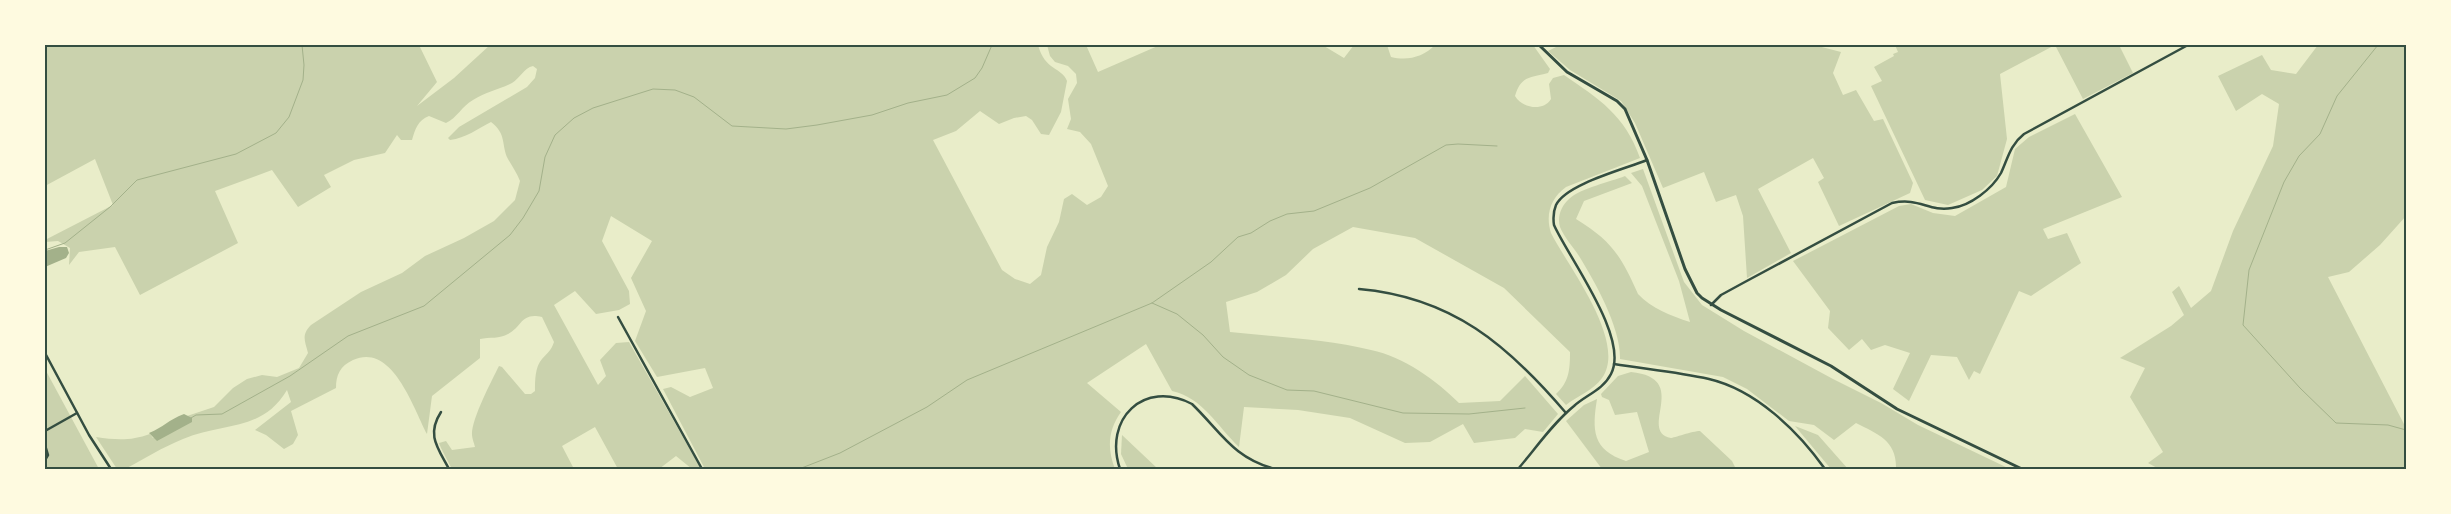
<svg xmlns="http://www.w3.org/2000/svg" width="2451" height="514" font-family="Spectral,serif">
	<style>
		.green { fill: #cad2ad }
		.water { fill: #a3b18a }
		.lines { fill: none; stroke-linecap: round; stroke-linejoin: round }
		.stream { stroke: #a3b18a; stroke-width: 1 }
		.minor { stroke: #344e41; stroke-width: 2.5 }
		.tertiary { stroke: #344e41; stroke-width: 3 }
		.neatline { fill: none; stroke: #344e41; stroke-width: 2 }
	</style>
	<rect width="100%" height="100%" fill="#e9edc9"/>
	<!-- green -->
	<g class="green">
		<path d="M45,45h374l18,37 -20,24 37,-28 36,-33h548c7,26 24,22 29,36l-6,31 -12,23 -8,-1 -9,-14 -6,-4 -12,2 -15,6 -19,-13 -24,20 -23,9 69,130 13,9 15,5 11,-9 6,-28 12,-25 5,-23 8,-5 15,11 14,-8 7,-11 -17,-42 -11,-12 -13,-3 4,-10 -3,-20 9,-16 -1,-9 -8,-8 -13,-4 -5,-6 -3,-11h39l12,27 62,-27 164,1 20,12 10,-13h33l4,12c17,4 32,0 44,-12h98l17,24 -2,4c-17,5 -27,2 -33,23 7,12 28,16 36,3l-2,-15 4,-6 11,-3c35,24 61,40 76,83l-74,29c-15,11 -21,27 -15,46 16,32 77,109 51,145 -8,12 -25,18 -36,27l-10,-11c13,-12 14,-24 14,-42l-66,-64 -89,-50 -62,-11 -40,22 -27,26 -29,17 -31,10 4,30c46,5 95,7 141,18 33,7 65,30 88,53l41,-2 25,-25 33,38 -15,18 -18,-3 -10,9 -41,5 -11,-19 -33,18 -25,1 -55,-25 -52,-8 -54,-3 -5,40c-22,-21 -36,-49 -67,-56l-26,-47 -59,39 34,29c-13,18 -14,37 -6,57h-410l-42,-80 8,-2 19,10 23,-9 -8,-20 -48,9 -22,-36 11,-30 -15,-33 21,-37 -41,-25 -9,25 27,50 1,13 -11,6 -23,4 -21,-23 -21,14 44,80 8,-9 -6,-16 16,-17 13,-1 72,127h-9l-16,-13 -17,13h-41l-23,-42 -33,19 12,23h-122c-3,-6 -12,-22 -13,-26l7,-2 6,9 23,-3c-1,-4 -3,-9 -3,-12 -1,-15 20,-55 27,-69l3,1 23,27h6l4,-3c0,-11 0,-24 7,-32 6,-7 9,-8 12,-17l-12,-25c-21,-5 -20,10 -34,17 -8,5 -19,3 -28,5v19l-48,38 -5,38c-14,-27 -35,-92 -74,-74 -13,6 -17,15 -17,28l-45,23 7,24 -5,9 -9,5 -18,-14 -11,-5 36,-28 -4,-12c-25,42 -63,32 -104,49 -20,8 -39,20 -58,30h-8l-21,-32c20,3 35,4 54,-3l3,4 31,-21 30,-10 19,-19 14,-9 15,-4 15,2 22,-9 9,-15c-3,-12 -7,-18 3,-28l50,-33 41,-19 23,-17 39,-18 30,-17 21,-21 5,-19c-3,-8 -8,-15 -12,-22 -7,-14 -1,-25 -17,-37 -14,7 -25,16 -41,18l-2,-2 11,-11 68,-40 8,-9 2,-9 -4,-3c-9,2 -13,12 -21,17 -14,7 -27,9 -39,17 -11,6 -16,18 -27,23l-17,-7c-11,4 -14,13 -17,24h-11l-4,-5 -12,18 -31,7 -30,15 7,12 -33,20 -26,-37 -57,21 23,52 -98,52 -25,-48 -36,5 -10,13 1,-17 -12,-7 -13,1v-2l68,-35 -18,-46 -50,27z"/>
		<path d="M1560,45h254l27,7 -8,21 10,22 13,-5 18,31 9,-2 30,64 -3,10 -71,33 -21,-44 6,-4 -11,-20 -55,31 33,64 -44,25 -4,-62 -7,-21 -20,7 -12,-30 -41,16 -28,-65 -14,-22 -51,-31 -22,-19z"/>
		<path d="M1895,45h224l14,28 -50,26 -28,-54 -55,29 7,65 -10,37 -15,14 -34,15 -23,-5 -54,-114 11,-5 -8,-14 20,-11 -1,-2 5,-2z"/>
		<path d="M2318,45h88v171l-26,29 -31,27 -21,5 78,151v41h-247l-11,-6 15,-11 -33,-55 15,-29 -25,-10 51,-32 13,-11 -12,-23 7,-6 12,22 20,-17 22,-60 40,-85 6,-42 -17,-10 -26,17 -18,-35 44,-21 9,15 25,4z"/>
		<path d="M2075,114l47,83 -79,32 5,10 19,-6 14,30 -50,33 -12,-5 -39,83 -6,-3 -5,9 -12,-23 -26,-2 -22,46 -16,-12 17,-36 -25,-8 -14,5 -9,-11 -13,11 -21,-22 2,-17 -37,-50 106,-55 12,-2 22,9 22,3 51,-29 9,-38 14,-12z"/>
		<path d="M1643,169l41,113 18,23 42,26 89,48 48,24 37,22 92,44h-114c1,-28 -18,-35 -40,-46l-22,17 -20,-15 -25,-4 -42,-32 -24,-12 -103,-18c1,-31 -25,-77 -41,-103 -6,-9 -15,-19 -19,-29 -3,-10 1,-21 9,-28 12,-11 41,-17 56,-23l7,7 -48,18 -8,18c36,22 45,37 62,75 13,14 33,22 52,28l-11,-41 -37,-95 -11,-13z"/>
		<path d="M45,369l54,100h-54z"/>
		<path d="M1631,372c61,6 6,59 40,66 2,0 22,-7 29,-7l32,30 4,8h-134l-36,-48 18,-16 13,-6c-5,31 -5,51 29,62l23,-9 -12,-40 -22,3 -6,-15 -7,-3 -1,-3 17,-18z"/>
		<path d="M1795,426l23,9 30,34h-17z"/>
		<path d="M1122,435l36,34h-30l-7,-15z"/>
	</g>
	<!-- water -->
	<g class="water">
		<path d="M59,247h8l2,6 -3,5 -21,9v-16z"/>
		<path d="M184,414l8,4v4l-35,19 -8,-8c15,-6 19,-13 35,-19z"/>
	</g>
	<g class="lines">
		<!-- stream -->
		<g class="stream">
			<path d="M2378,45l-41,51 -17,38 -21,22 -15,26 -35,88 -6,55 57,63 36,35 52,2 18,5"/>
			<path d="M45,250l20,-7 45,-36 27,-27 99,-26 40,-21 13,-16 14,-37 1,-15 -2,-20"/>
			<path d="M1152,303l25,11 26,21 20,22 26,18 38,15 27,1 89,22 66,1 56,-6"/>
			<path d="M191,418l5,-3 26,-1 68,-38 58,-40 76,-30 86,-71 13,-17 16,-27 6,-34 10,-22 19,-17 19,-10 60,-19 22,1 19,7 38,29 54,3 31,-4 55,-10 36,-12 39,-8 28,-17 7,-10 10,-23"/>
			<path d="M799,469l41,-16 87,-46 40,-27 185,-77 59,-41 27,-25 13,-4 19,-12 17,-7 27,-3 56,-23 76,-43 12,-1 39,2"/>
		</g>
		<!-- minor -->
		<g class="minor">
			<path d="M1359,289c93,8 149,56 207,124"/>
			<path d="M1711,305l10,-10 22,-12 149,-80c28,-6 36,9 60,5 18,-2 40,-19 49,-35 7,-15 9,-28 23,-39l164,-89"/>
			<path d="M618,317l84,152"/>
			<path d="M45,353l44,82 22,34"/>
			<path d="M1614,364c31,5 64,8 95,15 47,11 89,52 116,90"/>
			<path d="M441,412c-15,23 -3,36 8,57"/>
			<path d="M45,431l32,-18"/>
			<path d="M45,445l3,10 -3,5"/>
			<path d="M1120,469c-17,-50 24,-90 72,-65 29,28 41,54 83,65"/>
			<path d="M1518,469c18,-21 35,-46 56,-63 12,-11 29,-16 37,-32 19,-36 -43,-117 -57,-149 -1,-7 -1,-13 2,-20 10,-21 69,-36 91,-45"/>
		</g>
		<!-- tertiary -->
		<path class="tertiary" d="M1539,45l28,27 50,29 8,8 22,51 38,109 12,24 5,5 19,12 110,56 66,43 125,60"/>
	</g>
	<!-- border -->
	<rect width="2451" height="514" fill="none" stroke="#fefae0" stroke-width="92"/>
	<rect x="46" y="46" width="2359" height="422" class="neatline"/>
</svg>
